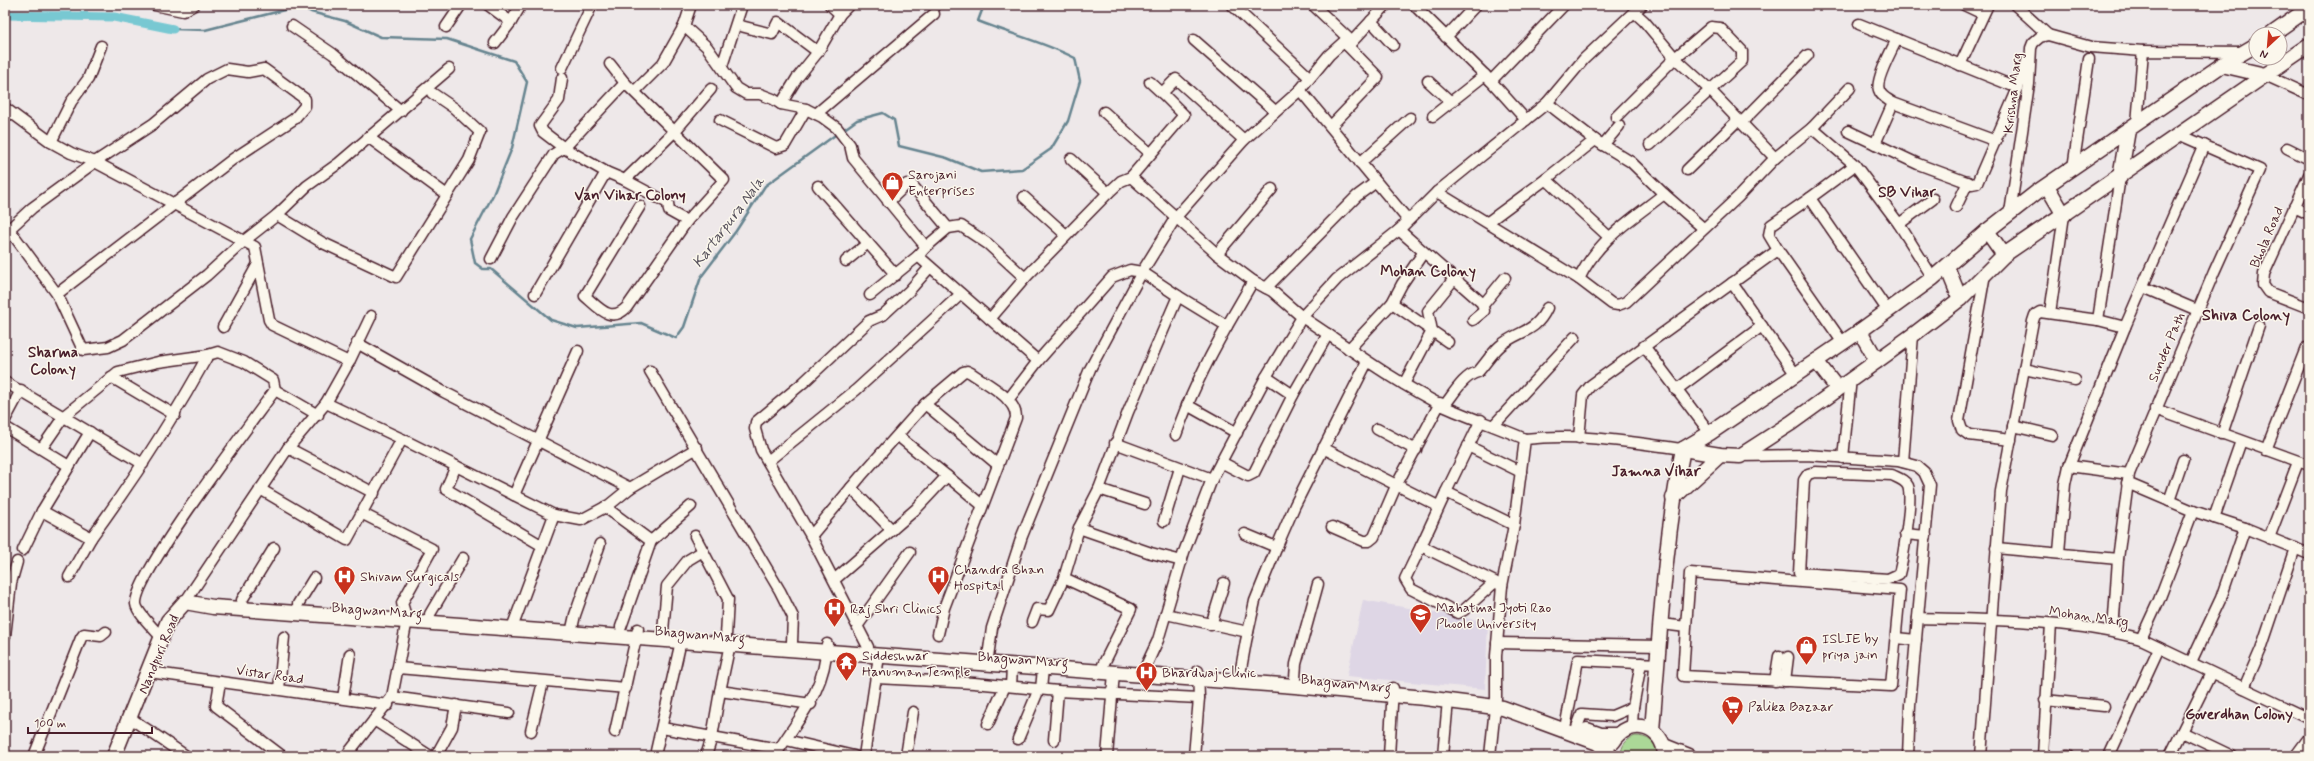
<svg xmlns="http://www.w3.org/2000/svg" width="2314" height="761" font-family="Mynerve,sans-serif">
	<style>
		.built { fill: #ded6e5 }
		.green { fill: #abd897; stroke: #7a7c61 }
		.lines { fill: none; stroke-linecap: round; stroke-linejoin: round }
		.stream { stroke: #66848f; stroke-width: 2.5 }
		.canal { stroke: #78c8d2; stroke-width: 9 }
		.street-casing { stroke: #4a1f2b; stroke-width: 13 }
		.secondary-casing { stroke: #4a1f2b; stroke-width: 17 }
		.street { stroke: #fbf7ec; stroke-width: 10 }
		.secondary { stroke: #fbf7ec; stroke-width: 14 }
		.labels { text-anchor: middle; stroke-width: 3; stroke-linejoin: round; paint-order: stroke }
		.street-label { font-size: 14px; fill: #4a1f2b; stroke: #fbf7ec }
		.poi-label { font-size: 14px; fill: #4a1f2b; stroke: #fbf7ec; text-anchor: start }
		.neighbourhood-label { font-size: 15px; font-weight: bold; fill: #4a1f2b; stroke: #fbf7ec }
		.water-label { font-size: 15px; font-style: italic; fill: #58525d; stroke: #fbf7ec }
		.quarter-label { font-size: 16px; font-weight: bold; fill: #4a1f2b; stroke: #fbf7ec }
	</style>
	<rect width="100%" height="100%" fill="#eee8e9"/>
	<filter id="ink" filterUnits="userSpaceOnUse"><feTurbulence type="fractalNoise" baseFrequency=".025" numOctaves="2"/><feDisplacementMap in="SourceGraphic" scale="8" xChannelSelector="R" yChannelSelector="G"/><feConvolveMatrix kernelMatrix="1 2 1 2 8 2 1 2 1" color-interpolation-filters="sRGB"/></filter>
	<g filter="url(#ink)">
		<!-- built -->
		<path class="built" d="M1363,600l125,22 -3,67 -138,-13z"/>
		<!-- green -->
		<path class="green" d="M1635,736c13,0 22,6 23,20h-37c0,-11 5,-16 14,-20z"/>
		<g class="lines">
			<!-- stream -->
			<g class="stream">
				<path d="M173,29l32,1 95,-24 11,6 34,9 36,16 66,2 67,22 13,21 -15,66 -19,47 -23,44 5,24 8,6h8l60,51 26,8 64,-5 35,15 8,-11 17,-50 35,-46 29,-45 73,-53"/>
				<path d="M843,130l14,-10 26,-7 11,7 5,26 48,12 34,14 41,-3 29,-20 17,-28 12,-40 -5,-23c-31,-16 -65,-24 -97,-37l6,-16"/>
			</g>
			<!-- canal -->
			<path class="canal" d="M5,15l109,2 59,12"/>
			<defs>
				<g id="street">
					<path d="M154,5l29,6 11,-6"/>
					<path d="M488,5l23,17 10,-17"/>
					<path d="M691,5l-7,21 23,21 29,41 10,6h14l13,5 8,5 25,5 16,8 15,11 13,17 3,13 73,89 -8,9"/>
					<path d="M830,5l10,9"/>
					<path d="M1414,5l77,76 35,39"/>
					<path d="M1964,5l19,9"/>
					<path d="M2015,5l33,30"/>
					<path d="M1233,6l76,71"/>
					<path d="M1634,12l8,-7"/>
					<path d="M1371,21l22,24"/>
					<path d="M1859,24l159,64"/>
					<path d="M737,25l35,9 6,-12 40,30"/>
					<path d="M292,26l41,28 68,57"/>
					<path d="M446,27l15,-22"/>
					<path d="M1446,37l30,-32"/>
					<path d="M1897,39c-5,10 -22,42 -18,51 2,7 9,9 14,13l103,38"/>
					<path d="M1194,40l81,71"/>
					<path d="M495,43l16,-21"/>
					<path d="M1348,46l38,-41"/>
					<path d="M610,64l15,19 99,97 -37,41 -60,86c-16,17 -28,1 -42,-11l55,-90"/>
					<path d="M1960,65l28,-60"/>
					<path d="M722,66l20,-61"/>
					<path d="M562,68l30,-63"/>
					<path d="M2265,75l44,20"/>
					<path d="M1428,81l23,21"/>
					<path d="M1491,81l73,-76"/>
					<path d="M1150,82l12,11"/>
					<path d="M1300,90l29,-35 19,-17 -35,-33"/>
					<path d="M635,91l28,-28 21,-37"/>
					<path d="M781,104l16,-26 21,-26 22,-38 9,-9"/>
					<path d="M5,108l46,34 20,11 24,9 160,85 14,73 3,5 77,37"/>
					<path d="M1104,112l46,41"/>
					<path d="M816,114l118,-100"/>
					<path d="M1433,116l52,-41"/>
					<path d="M1616,117l59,-59 36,-31 9,1 22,23v10l-92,84"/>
					<path d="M720,120l56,28 9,-3 21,-36"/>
					<path d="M1741,123l67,-68"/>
					<path d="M2137,124l6,-73 100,1"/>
					<path d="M1331,126l47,-49 -34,-35"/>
					<path d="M1812,128l38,-40"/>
					<path d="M1848,131l70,33 54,20 5,-1 41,-95 9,-27"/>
					<path d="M368,137l79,58"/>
					<path d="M1595,140l-49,39 63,58"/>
					<path d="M51,142l20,-40 17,-23 13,-33"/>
					<path d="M1875,144l18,-41"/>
					<path d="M1603,145l16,-19"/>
					<path d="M2287,148l22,11"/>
					<path d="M1071,159l37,34"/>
					<path d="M1360,163l50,-45"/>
					<path d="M2073,168l16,-109"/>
					<path d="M1687,170l51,-50"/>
					<path d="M606,172l19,8 50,-49 36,-42"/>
					<path d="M2309,175l-45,99 -1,11 5,7 41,16"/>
					<path d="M625,180l43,23 1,8 18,10"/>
					<path d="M818,186l78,89"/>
					<path d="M1437,192l142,87c19,-40 52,-59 85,-85l-33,-32 -36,-22 -48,-37"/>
					<path d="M1664,194l39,34"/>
					<path d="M1024,197l42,38"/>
					<path d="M1810,198l45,-33 44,59 34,54"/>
					<path d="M888,202l19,-18 5,1 36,43"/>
					<path d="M1956,207l12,-25"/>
					<path d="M2294,207l15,7"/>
					<path d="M2010,213l19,-129 2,-36 2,-5 7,-6 8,-2 43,12 52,4"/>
					<path d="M277,215l30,-29 32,-23 110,-94"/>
					<path d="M1488,222l58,-43"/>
					<path d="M1899,224l34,-25"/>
					<path d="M9,229l48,65 26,56 25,-3 15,-7 84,-65 37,-34 33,-26 46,28 73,34 73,-117 11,-28 -26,-24 -22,-15"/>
					<path d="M1399,230l83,73 2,8 -11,9"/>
					<path d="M5,233l27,-25 63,-46 58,-38 54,-45 20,-10 21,3 16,-3 41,30v7l-11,13 -61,40 -176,135"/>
					<path d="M926,247l22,-19 13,-2 27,18 37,34"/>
					<path d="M1778,250l-9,-15 2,-10 39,-27 78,113"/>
					<path d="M1217,254l55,-65"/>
					<path d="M491,259l22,-42 41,-63 10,-6 -21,-16 -3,-6 19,-26 3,-22"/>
					<path d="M846,261l22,-18"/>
					<path d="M1985,274l-26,147 3,9 7,5 42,5"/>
					<path d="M1579,279l33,25 6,1 8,-3 112,-105 37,-39 37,-30 43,37"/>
					<path d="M1732,283l64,92"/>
					<path d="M2143,287l54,23"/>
					<path d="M1266,288l91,-92 19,-14"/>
					<path d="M535,294l71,-122 -42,-24 61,-65"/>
					<path d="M870,295l48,-39 120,105"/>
					<path d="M1392,303l56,39"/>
					<path d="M1483,305l22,-27"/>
					<path d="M2050,313l14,-98"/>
					<path d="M990,319l35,-41 83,-85 13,-12 10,-4"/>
					<path d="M2098,320l22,-143"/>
					<path d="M1227,326l26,-45"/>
					<path d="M223,327l35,-63"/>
					<path d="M357,343l87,49 186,96"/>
					<path d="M1644,346l66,87"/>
					<path d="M1349,349l43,-46 10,-19 21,-31"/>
					<path d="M2024,369l51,11"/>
					<path d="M650,371l130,220 13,26 -1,25"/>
					<path d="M111,377l64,38"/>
					<path d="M1266,377l27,18"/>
					<path d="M5,382l138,82"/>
					<path d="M1404,384l28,-53 -4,-20 26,-32"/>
					<path d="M1676,390l86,-64"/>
					<path d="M1008,400l30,-39 74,-84 18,-7 12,2 36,24 -50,116 -29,77 -20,39 -15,50"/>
					<path d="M326,403l23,-41 22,-46"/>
					<path d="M925,404l73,61"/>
					<path d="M1187,405l50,28"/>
					<path d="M1444,406c9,-11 20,-31 34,-34 7,-8 14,-19 22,-26 18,-16 35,-12 47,-38"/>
					<path d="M2155,409l154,56"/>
					<path d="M5,420l16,-30"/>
					<path d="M1494,425l81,-88"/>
					<path d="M2013,426l39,9"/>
					<path d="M5,427l64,39"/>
					<path d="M1377,429l39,21"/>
					<path d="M90,432l-48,79 49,27c43,-59 82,-119 117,-183l10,-3 26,10 29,18 2,10"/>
					<path d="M2222,434l37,-108"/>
					<path d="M1176,435c13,-38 31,-74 51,-109l-49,-30"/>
					<path d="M898,436l49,40"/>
					<path d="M1579,438l4,-43 8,-10 187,-135 65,93"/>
					<path d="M1525,439c-27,-12 -55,-21 -82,-33 -50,-25 -95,-59 -141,-89l35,-38 62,-49 38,-38 110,-89 37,-44 50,-47 10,9 31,37 34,31 66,69"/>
					<path d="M1115,443l97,36"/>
					<path d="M1468,446l53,26"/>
					<path d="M42,448l22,-32 54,-44 40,-10 50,-7"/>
					<path d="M288,448l86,45"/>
					<path d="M1323,448l115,58"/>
					<path d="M2266,450l40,-102"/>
					<path d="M1741,456l65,-1 92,6 19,5 7,6 6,13 -20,220 -2,51"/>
					<path d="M1843,458l8,-80"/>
					<path d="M768,461l88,-71 105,-96"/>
					<path d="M1221,462l27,14 6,-3 39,-78 35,-61"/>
					<path d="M1903,462l10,-127"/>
					<path d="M456,466l-10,23 95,56"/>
					<path d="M2069,466l56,-139 79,-182"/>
					<path d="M1815,472l77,3c6,3 13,5 16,11 5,13 -5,73 -9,88l-11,5 -89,-6 5,-93 4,-6z"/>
					<path d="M2127,483l66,28 52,17 64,26"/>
					<path d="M851,488l41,42"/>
					<path d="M260,489l87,51 55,-101 152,76 -42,113"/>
					<path d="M1099,489l46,15"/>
					<path d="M1446,492l35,-72"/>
					<path d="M514,495l64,-144"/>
					<path d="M2169,501l14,-41"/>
					<path d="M605,507l46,34"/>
					<path d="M554,515l27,5 28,-15 21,-17 67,-40"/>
					<path d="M2214,518l27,-77"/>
					<path d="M1164,521l16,-53"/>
					<path d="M1332,527l32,14h5l5,-4 22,-51 44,-83"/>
					<path d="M1079,528l72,25 31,8"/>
					<path d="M1245,534l31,13"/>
					<path d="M1905,534l21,2"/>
					<path d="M695,536l8,15"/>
					<path d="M811,536l50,-60 64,-72 38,-32 4,-1 4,2c14,10 46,25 45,45l-72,190 -6,26"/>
					<path d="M2269,538l29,-76"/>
					<path d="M1421,546l25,-54 68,33"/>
					<path d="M1996,548l122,11"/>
					<path d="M23,550l19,-39"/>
					<path d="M2059,552l6,-68 4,-18 60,8"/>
					<path d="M69,577l22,-39"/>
					<path d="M834,580l82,-71 31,-33 35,29"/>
					<path d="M1495,582l-31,28 -6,3 -47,-24 -6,-10 16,-33 74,36 7,4"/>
					<path d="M242,600l32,-52"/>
					<path d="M185,602l103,-154 38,-45 76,36"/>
					<path d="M298,604l16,-26"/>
					<path d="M430,614l33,-56"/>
					<path d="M1166,614l82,18"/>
					<path d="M1918,618c75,2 151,1 223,21l168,80"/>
					<path d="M1032,622l5,-13 12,1 15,-32 67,31 -28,56"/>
					<path d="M1662,624l24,3 -3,49 208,10 9,-96 -210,-17 -4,54"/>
					<path d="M858,625l52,-73"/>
					<path d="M1211,625l13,-42"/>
					<path d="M621,627l30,-86 40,-35"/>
					<path d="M663,631l4,-45 21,-26 15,-9 25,48 -2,37"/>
					<path d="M2113,631l5,-72 11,-85 85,-202 46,-102 -82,-36"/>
					<path d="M571,633l4,-18 25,-71"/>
					<path d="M5,636l6,-53 6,-21"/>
					<path d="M162,638c-6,-7 -25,-25 -26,-34 -2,-29 116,-182 139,-214l43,25"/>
					<path d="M1896,638l20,2"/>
					<path d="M2141,639l18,-39 34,-89"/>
					<path d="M1497,643l163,3"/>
					<path d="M868,647l-57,-111 -50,-86 -6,-21 1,-7 48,-40 65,-61 14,-6 26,-24 21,-24"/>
					<path d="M2191,662l30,-64 24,-70"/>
					<path d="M987,664l5,-36 30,-92 68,-167 52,-97 34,-55 68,-77 56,-50 108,130"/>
					<path d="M398,668l228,20"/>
					<path d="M1145,668l13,-28 26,-88 28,-73 54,-102 36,-60 -30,-26 -19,-10 -36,-27 -86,-77 53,-62 -22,-22 14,-14 68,61"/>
					<path d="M149,672l239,33"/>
					<path d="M1240,674l6,-33 9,-40 23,-57 17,-39 72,-143"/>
					<path d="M876,678l98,5 84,8 141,7"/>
					<path d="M1295,678l1,-14 22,-80"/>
					<path d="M1775,681l4,-25"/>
					<path d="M1785,681l3,-24"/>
					<path d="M220,682l-4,24 66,50"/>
					<path d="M1011,686l1,-19"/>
					<path d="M2244,688l17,-39 34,-101"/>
					<path d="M279,689l5,-52"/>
					<path d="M1041,689l2,-20"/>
					<path d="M720,691l10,-47"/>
					<path d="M392,697l117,16"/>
					<path d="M343,698l7,-44"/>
					<path d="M2045,700l59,6"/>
					<path d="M130,718l56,38"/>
					<path d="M374,720l56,36"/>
					<path d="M1566,723l12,-63 80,4"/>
					<path d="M988,724l17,-38"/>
					<path d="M1632,726l1,-19 8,-44"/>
					<path d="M1577,727l5,-13 30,2 21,-9"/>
					<path d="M662,728l50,9 8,-46 91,13"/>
					<path d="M531,731l12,-49"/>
					<path d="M615,732l23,-103"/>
					<path d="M2182,732l50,24"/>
					<path d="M1018,739l21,-50"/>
					<path d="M786,740l68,16"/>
					<path d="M1054,740l4,-49"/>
					<path d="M656,751l25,-110"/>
					<path d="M34,756l47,-118 3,-4 17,2 5,-4"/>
					<path d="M346,756l46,-59 15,-77 -5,-17 30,-54 -69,-35"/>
					<path d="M436,756l16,-29 4,-22"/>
					<path d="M706,756l6,-19 67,12"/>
					<path d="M775,756c23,-38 50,-64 52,-112"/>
					<path d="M864,756l15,-100"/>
					<path d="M906,756l7,-44"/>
					<path d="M1107,756l7,-83"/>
					<path d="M1194,756l5,-58 -1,-27"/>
					<path d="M1389,756l4,-68"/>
					<path d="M1443,756l5,-56"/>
					<path d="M1490,756l6,-58v-42l6,-70 12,-61 11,-86c53,-6 106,3 158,10"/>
					<path d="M1981,756l20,-265 32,-170 2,-6 5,-3 58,8 27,7"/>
					<path d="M2043,756l8,-132"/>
					<path d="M2066,756h3"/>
					<path d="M2109,756l50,-108"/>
					<path d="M2170,756l41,-83"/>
				</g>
				<g id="secondary">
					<path d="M2272,34l37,-26"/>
					<path d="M2222,65l43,10"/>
					<path d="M2120,177l8,-47"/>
					<path d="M2047,186l17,29"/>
					<path d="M1987,231l17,24"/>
					<path d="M1947,267l13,32"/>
					<path d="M1860,331l17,30"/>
					<path d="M1816,361l21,27"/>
					<path d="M1683,449l37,6 20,1 51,-33 122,-88 47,-36 44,-44 305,-210"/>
					<path d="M1673,498l47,-43"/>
					<path d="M1587,730l14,5h16"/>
					<path d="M1652,730c8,-94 12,-189 31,-281l27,-16 150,-102 73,-53 54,-47 50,-39 185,-127 34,-20"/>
					<path d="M1613,742c16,-26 51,-17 52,14"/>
					<path d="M1664,746l25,10"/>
					<path d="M114,756l54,-135 17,-19 28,5 1082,79 130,12 78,10 95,35 12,12"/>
					<path d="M2298,756l11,-15"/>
				</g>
			</defs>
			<!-- street casing -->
			<use href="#street" class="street-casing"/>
			<!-- secondary casing -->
			<use href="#secondary" class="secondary-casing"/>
			<!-- street -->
			<use href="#street" class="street"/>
			<!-- secondary -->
			<use href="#secondary" class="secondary"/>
		</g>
	</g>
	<!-- icons -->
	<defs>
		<symbol id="shop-pin" viewBox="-11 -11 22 30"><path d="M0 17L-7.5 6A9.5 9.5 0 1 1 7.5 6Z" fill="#c8321e" stroke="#fbf7ec"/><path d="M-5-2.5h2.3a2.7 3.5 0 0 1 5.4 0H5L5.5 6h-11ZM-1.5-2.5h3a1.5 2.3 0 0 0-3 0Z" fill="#fff"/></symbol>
		<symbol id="hospital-pin" viewBox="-11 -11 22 30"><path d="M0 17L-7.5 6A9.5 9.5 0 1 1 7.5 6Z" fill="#c8321e" stroke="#fbf7ec"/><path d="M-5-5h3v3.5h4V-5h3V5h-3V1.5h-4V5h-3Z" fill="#fff"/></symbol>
		<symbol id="university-pin" viewBox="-11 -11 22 30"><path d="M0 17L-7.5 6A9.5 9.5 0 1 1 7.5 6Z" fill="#c8321e" stroke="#fbf7ec"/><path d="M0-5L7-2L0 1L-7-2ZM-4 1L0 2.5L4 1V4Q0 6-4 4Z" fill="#fff"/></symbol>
		<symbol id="temple-pin" viewBox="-11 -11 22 30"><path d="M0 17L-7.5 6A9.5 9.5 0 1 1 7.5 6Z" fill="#c8321e" stroke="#fbf7ec"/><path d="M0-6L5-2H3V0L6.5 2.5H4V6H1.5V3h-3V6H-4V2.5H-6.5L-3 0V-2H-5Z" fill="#fff"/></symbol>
		<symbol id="supermarket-pin" viewBox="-11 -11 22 30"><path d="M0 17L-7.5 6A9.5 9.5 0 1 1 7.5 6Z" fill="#c8321e" stroke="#fbf7ec"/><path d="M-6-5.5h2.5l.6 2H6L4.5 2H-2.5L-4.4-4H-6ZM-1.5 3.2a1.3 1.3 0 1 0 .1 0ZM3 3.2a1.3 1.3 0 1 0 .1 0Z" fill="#fff"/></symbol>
	</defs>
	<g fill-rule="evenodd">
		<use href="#shop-pin" x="880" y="170" width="25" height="34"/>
		<use href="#hospital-pin" x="332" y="564" width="25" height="34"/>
		<use href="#hospital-pin" x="926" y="564" width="25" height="34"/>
		<use href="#hospital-pin" x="822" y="596" width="25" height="34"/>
		<use href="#university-pin" x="1408" y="602" width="25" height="34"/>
		<use href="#shop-pin" x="1794" y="634" width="25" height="34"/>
		<use href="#temple-pin" x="834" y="650" width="25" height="34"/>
		<use href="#hospital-pin" x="1134" y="660" width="25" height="34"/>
		<use href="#supermarket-pin" x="1720" y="694" width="25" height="34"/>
	</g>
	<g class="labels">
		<!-- street labels -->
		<g class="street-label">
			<text transform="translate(2012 93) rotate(-84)" y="5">Krishna Marg</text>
			<text transform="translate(2266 237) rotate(-67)" y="5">Bhola Road</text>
			<text transform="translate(2166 347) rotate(-67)" y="5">Sunder Path</text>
			<text transform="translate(377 610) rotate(4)" y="5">Bhagwan Marg</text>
			<text transform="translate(2089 616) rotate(8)" y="5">Mohan Marg</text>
			<text transform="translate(700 634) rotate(5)" y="5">Bhagwan Marg</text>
			<text transform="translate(158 654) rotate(-67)" y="5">Nandpuri Road</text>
			<text transform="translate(1023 659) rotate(4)" y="5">Bhagwan Marg</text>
			<text transform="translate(270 674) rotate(8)" y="5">Vistar Road</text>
			<text transform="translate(1346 683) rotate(6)" y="5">Bhagwan Marg</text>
		</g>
		<!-- poi labels -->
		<g class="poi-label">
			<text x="908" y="179">Sarojani<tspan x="908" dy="16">Enterprises</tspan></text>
			<text x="954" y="574">Chandra Bhan<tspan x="954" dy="16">Hospital</tspan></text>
			<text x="360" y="581">Shivam Surgicals</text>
			<text x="1436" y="612">Mahatma Jyoti Rao<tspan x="1436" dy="16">Phoole University</tspan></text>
			<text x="850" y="613">Raj Shri Clinics</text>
			<text x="1822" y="643">ISLIE by<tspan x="1822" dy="16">priya jain</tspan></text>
			<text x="862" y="660">Siddeshwar<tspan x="862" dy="16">Hanuman Temple</tspan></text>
			<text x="1162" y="677">Bhardwaj Clinic</text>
			<text x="1748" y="711">Palika Bazaar</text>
		</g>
		<!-- neighbourhood labels -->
		<g class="neighbourhood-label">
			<text x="1907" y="197">SB Vihar</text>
			<text x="630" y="200">Van Vihar Colony</text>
			<text x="1428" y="276">Mohan Colony</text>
			<text x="53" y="357">Sharma<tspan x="53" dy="17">Colony</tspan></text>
			<text x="1656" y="476">Jamna Vihar</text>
			<text x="2239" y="719">Goverdhan Colony</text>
		</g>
		<!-- water labels -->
		<g class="water-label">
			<text transform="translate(728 222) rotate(-53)" y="5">Kartarpura Nala</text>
		</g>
		<!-- quarter labels -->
		<g class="quarter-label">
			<text x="2246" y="320">Shiva Colony</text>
		</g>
	</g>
	<!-- margin -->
	<rect width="2314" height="761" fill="none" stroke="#fbf7ec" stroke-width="20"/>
	<rect x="10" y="10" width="2294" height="741" fill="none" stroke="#4a1f2b" stroke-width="1.5" filter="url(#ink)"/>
	<!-- north arrow -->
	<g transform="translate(2268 46) rotate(206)"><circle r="19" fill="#fbf7ec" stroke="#b4a19f"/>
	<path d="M0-3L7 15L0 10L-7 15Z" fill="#c8321e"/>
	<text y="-6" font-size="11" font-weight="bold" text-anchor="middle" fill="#4a1f2b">N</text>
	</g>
	<!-- scale -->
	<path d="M28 727v6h124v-6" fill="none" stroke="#4a1f2b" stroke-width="2"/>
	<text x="34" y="727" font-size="12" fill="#4a1f2b" stroke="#fbf7ec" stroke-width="3" paint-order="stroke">100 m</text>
</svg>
